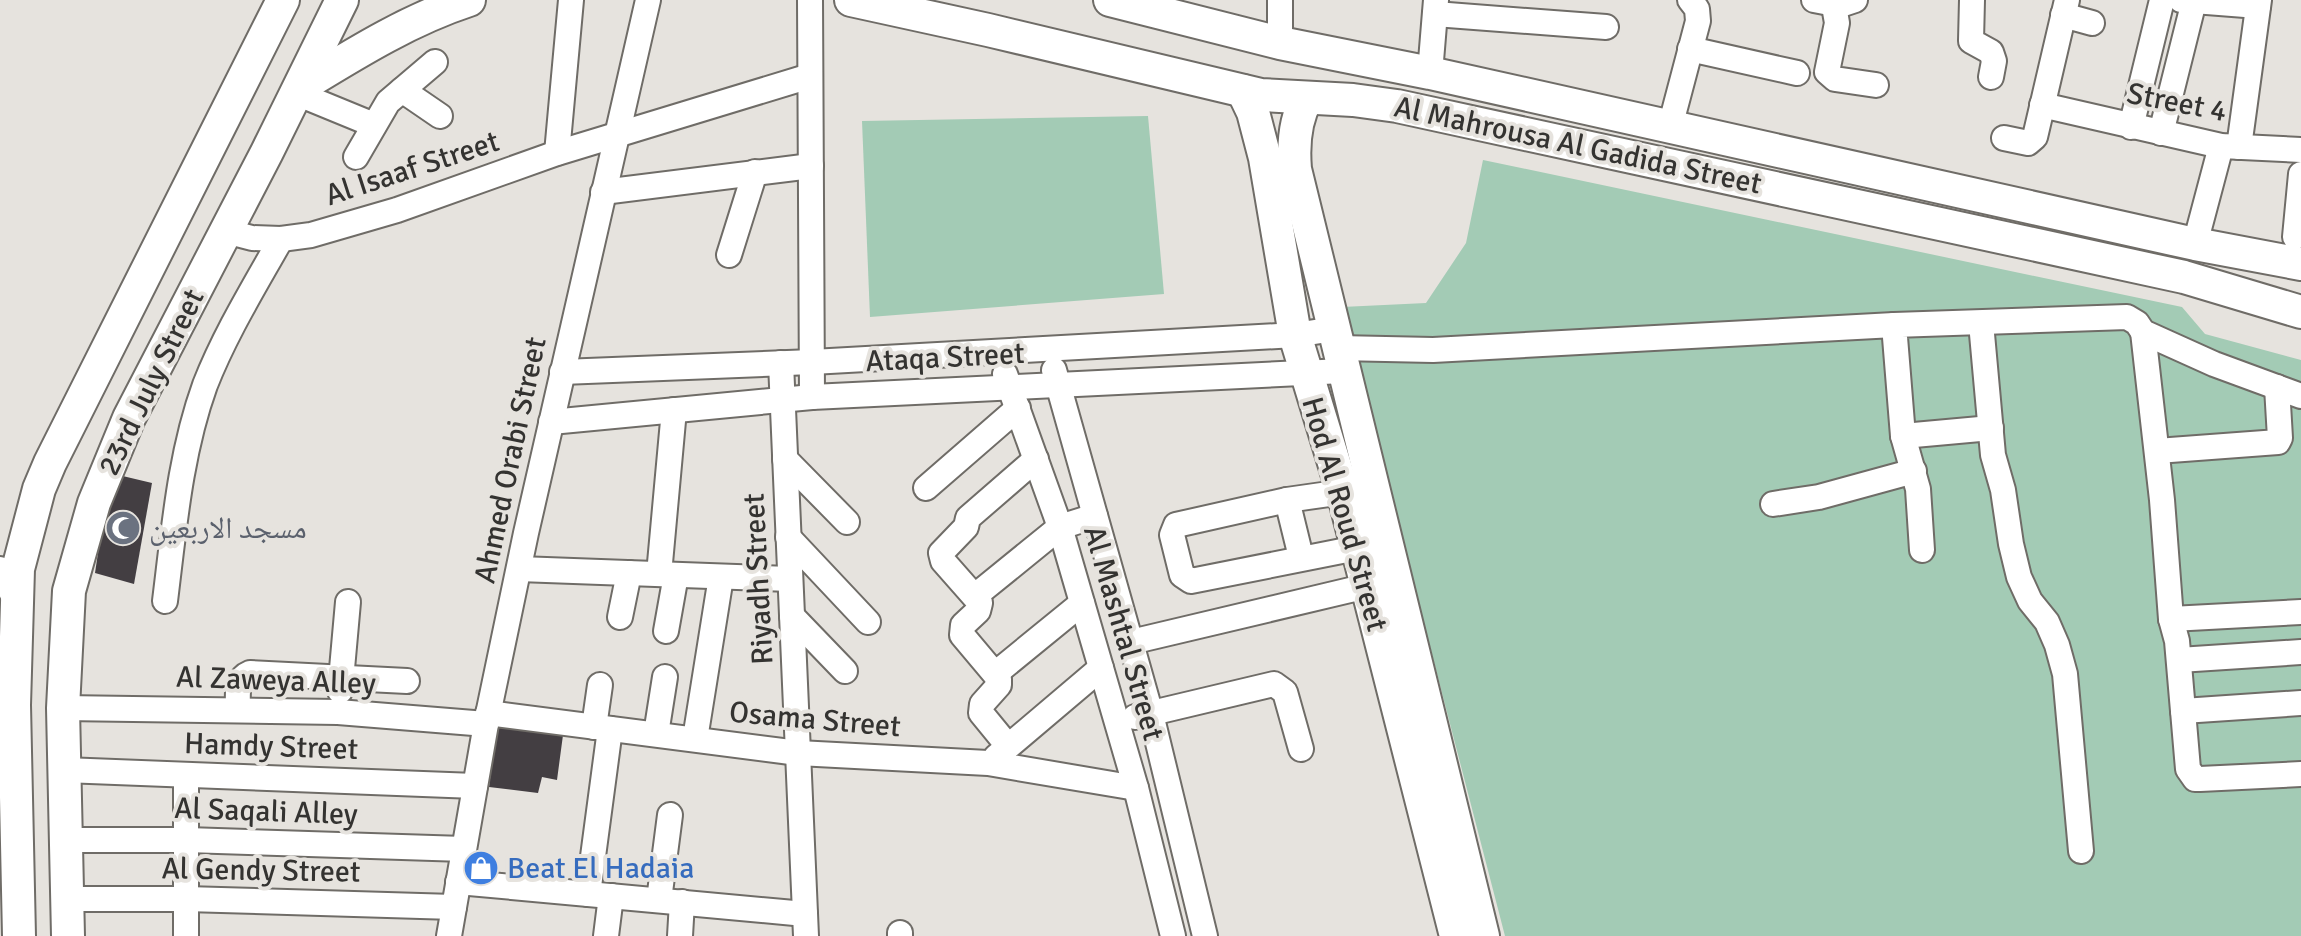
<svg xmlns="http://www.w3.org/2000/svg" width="2301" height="936" font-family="Signika,'Noto Naskh Arabic',sans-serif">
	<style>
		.green { fill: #a3cbb5 }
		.building { fill: #433e42 }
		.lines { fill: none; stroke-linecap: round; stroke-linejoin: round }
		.minor-casing { stroke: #6f6c67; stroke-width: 28 }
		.major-casing { stroke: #6f6c67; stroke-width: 36 }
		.minor { stroke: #fff; stroke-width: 24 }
		.major { stroke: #fff; stroke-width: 32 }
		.labels { text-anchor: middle; stroke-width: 8; stroke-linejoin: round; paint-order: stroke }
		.street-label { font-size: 30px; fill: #343331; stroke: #e6e3de }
		.worship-label { font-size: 30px; fill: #5b616d; stroke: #e6e3de; text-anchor: start }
		.shop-label { font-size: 30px; fill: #366cbe; stroke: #e6e3de; text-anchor: start }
	</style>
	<rect width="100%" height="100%" fill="#e6e3de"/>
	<!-- green -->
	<g class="green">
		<path d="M1148,116l16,178 -294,23 -8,-196z"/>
		<path d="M1483,160l699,147 23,27 96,26v576h-796l-163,-629 84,-4 40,-60z"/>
	</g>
	<!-- building -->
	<g class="building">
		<path d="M110,473l42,10 -18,101 -39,-11z"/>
		<path d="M497,725l66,10 -6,45 -15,-3 -4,16 -49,-6z"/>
	</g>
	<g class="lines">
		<defs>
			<g id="minor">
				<path d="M810,0l2,397"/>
				<path d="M1280,0v43"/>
				<path d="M1814,0l26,5 15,-5"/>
				<path d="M1833,0l4,23 -10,49 8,7 41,6"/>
				<path d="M1972,0l-1,41 20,11 3,9 -3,16"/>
				<path d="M2181,0l77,6"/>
				<path d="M1435,14l171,13"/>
				<path d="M2063,15l29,8"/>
				<path d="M1690,49l107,24"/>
				<path d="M1430,73l6,-73"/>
				<path d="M402,90l38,26"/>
				<path d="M296,93l78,32"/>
				<path d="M2042,105l179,41 80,4"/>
				<path d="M1670,127l28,-106 -1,-12 -7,-9"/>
				<path d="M2131,127l31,-127"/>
				<path d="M2161,133l33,-132"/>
				<path d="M2004,138l24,5 7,-6 32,-137"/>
				<path d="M2239,147l20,-147"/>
				<path d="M557,153l14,-153"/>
				<path d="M356,157l32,-55 47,-40"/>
				<path d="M603,192l208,-26"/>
				<path d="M225,231l27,7 29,1 30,-4 86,-25 160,-57 253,-77"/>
				<path d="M2295,237l6,-63"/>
				<path d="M2195,244l26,-98"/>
				<path d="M729,255l26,-83"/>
				<path d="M1981,323l12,132 10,35 8,54 8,33 11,24 17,21 10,23 8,29 16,177"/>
				<path d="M2143,332l19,168 9,119 6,22 11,128 7,10h5l101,-5"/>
				<path d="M1338,348l95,2 461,-25"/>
				<path d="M781,363l25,573"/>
				<path d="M1054,370l97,344 54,222"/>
				<path d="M562,372l250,-10 483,-27 39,-6"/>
				<path d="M1005,374l55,153 76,261 37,148"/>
				<path d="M551,422l261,-25 531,-26"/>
				<path d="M1903,436l88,-8"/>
				<path d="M2157,451l121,-9 2,-4 -3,-51"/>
				<path d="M785,459l62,63"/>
				<path d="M926,488l92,-80"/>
				<path d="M1343,492l-56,8 -111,25 -4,10 10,40 9,6 166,-33"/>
				<path d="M1287,500l14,57"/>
				<path d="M1773,504l46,-7 95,-26"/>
				<path d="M788,537l80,85"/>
				<path d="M1922,550l-4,-61 -15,-53 -9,-111 233,-8 10,6 6,9 71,32 87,32"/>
				<path d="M0,569l16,33"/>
				<path d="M519,569l271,10"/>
				<path d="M659,574l15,-164"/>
				<path d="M975,596l85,-69 35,-11"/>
				<path d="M165,601c9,-72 15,-147 40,-216 20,-51 49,-98 76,-146"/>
				<path d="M792,616l53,55"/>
				<path d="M620,617l9,-44"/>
				<path d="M2171,619l130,-7"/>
				<path d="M666,631l10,-56"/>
				<path d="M1131,642l236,-56"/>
				<path d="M2179,660l122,-8"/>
				<path d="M995,674l87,-71"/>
				<path d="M340,691l8,-89"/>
				<path d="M63,708l275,4 148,12"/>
				<path d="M238,709c0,-14 -3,-30 12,-36l157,8"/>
				<path d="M2183,711l118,-8"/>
				<path d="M488,713l310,40 190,10 148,25"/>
				<path d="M1135,717l139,-33 11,8 16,57"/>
				<path d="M594,727l6,-42"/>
				<path d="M656,734l9,-57"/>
				<path d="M695,739l26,-162"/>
				<path d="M1008,746l-27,-33 1,-9 17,-19v-6l-37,-44 1,-10 15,-14 2,-8 -37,-42 -2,-8 25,-26 2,-9 68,-59"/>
				<path d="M996,757l105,-89"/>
				<path d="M64,770l411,16"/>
				<path d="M66,840h121l277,9"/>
				<path d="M458,882l347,32"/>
				<path d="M588,894l22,-165"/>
				<path d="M67,899h119l268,8"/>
				<path d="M659,900l11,-85"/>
				<path d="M186,936v-161"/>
				<path d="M449,936l37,-212 40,-191 122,-533"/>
				<path d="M606,936l5,-40"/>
				<path d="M680,936l2,-34"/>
				<path d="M900,936v-3"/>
			</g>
			<g id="major">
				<path d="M851,0l137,30 273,65 92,5 44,6 787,171 117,35"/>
				<path d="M1110,0l170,43 150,30 765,171 106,20"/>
				<path d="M300,87c54,-33 108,-67 169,-87"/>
				<path d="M1243,91l10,21 12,46 30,177 48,157 113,444"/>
				<path d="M1307,98c-12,21 -14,47 -12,71l188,767"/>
				<path d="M19,936l-5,-231 4,-136 21,-80 11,-26 233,-463"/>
				<path d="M68,936l-5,-228 6,-117 25,-88 35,-85 138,-266 75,-152"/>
			</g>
		</defs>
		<!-- minor casing -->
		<use href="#minor" class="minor-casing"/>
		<!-- major casing -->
		<use href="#major" class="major-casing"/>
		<!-- minor -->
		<use href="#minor" class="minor"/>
		<!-- major -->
		<use href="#major" class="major"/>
	</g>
	<!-- icons -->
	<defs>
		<symbol id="mosque-disc" viewBox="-11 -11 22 22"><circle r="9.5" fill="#6b7280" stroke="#e6e3de"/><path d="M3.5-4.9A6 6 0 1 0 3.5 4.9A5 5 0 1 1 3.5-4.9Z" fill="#fff"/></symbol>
		<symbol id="shop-disc" viewBox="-11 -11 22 22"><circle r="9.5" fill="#3f7fe0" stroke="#e6e3de"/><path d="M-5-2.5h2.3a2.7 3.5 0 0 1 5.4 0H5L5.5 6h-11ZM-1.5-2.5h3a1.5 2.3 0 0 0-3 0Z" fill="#fff"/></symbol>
	</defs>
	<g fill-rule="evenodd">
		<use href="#mosque-disc" x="103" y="508" width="40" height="40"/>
		<use href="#shop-disc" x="461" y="848" width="40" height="40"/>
	</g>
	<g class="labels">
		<!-- street labels -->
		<g class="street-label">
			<text transform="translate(2177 102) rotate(11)" y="10">Street 4</text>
			<text transform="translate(1578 145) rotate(12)" y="10">Al Mahrousa Al Gadida Street</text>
			<text transform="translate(412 168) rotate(-18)" y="10">Al Isaaf Street</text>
			<text transform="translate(945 357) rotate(-3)" y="10">Ataqa Street</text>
			<text transform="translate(151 382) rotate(-64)" y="10">23rd July Street</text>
			<text transform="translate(510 460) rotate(-78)" y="10">Ahmed Orabi Street</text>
			<text transform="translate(1345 514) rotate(74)" y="10">Hod Al Roud Street</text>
			<text transform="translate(758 579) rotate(-93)" y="10">Riyadh Street</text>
			<text transform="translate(1124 633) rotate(74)" y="10">Al Mashtal Street</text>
			<text transform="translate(276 680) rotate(2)" y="10">Al Zaweya Alley</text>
			<text transform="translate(815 719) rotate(5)" y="10">Osama Street</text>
			<text transform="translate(271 746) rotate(2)" y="10">Hamdy Street</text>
			<text transform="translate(266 811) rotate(2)" y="10">Al Saqali Alley</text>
			<text transform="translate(261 870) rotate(1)" y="10">Al Gendy Street</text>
		</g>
		<!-- worship labels -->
		<g class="worship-label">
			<text x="149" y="538">مسجد الاربعين</text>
		</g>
		<!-- shop labels -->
		<g class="shop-label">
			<text x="507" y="878">Beat El Hadaia</text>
		</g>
	</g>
</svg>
